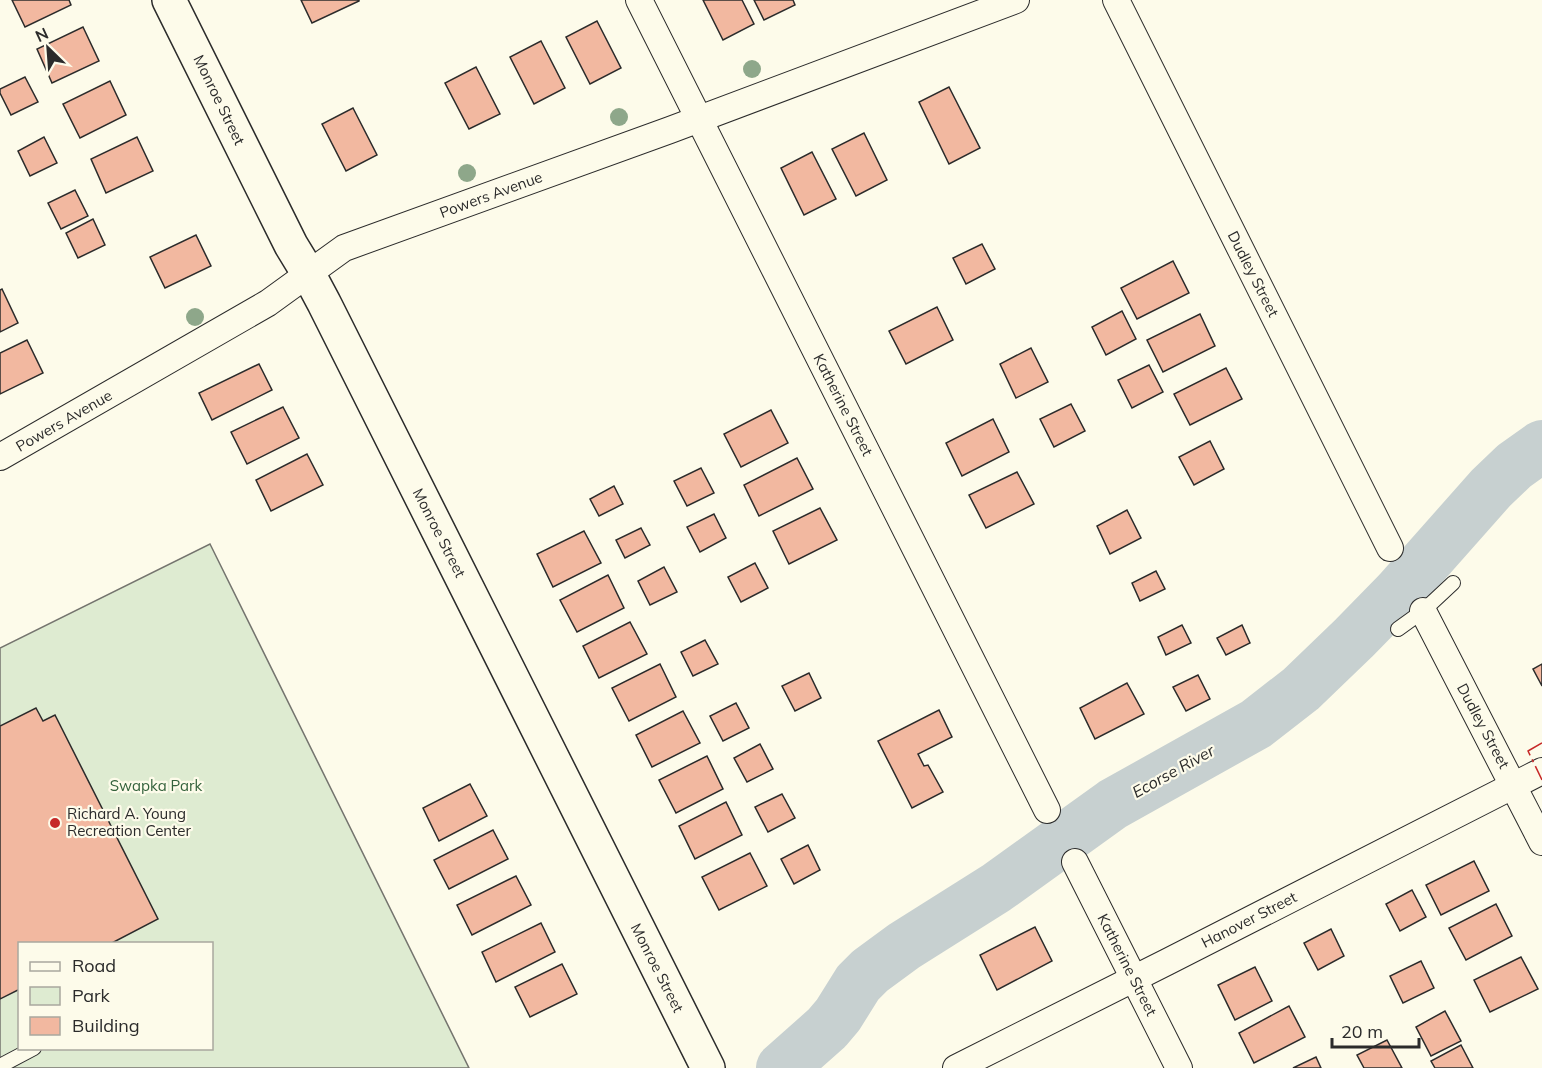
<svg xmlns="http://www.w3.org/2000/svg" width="1542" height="1068" font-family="Mulish,sans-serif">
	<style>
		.green { fill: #deebd1; stroke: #74746e; stroke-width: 1.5; fill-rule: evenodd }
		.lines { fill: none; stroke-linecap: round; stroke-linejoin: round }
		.river { stroke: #c7d0d0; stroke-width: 52 }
		.building { fill: #f2b8a0; stroke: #2b2b2b; stroke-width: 1.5 }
		.lane-casing { stroke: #2b2b2b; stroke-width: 16 }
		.street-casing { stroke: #2b2b2b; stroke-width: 28 }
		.secondary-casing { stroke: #2b2b2b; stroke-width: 36 }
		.lane { stroke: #fdfbea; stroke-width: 14 }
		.street { stroke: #fdfbea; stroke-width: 26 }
		.secondary { stroke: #fdfbea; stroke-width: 33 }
		.power { stroke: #c62828; stroke-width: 1.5; stroke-dasharray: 21 4.5 3 4.5; stroke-linecap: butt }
		.tree { fill: #8ea78a }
		.poi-dot { fill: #c62828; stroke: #fdfbea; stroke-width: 2 }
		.labels { text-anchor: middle; stroke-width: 4.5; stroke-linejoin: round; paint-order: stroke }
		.street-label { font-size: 15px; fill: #2b2b2b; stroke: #fdfbea }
		.park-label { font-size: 15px; fill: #34623c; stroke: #fdfbea }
		.poi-label { font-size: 15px; fill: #2b2b2b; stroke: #fdfbea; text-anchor: start }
		.water-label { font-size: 16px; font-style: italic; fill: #2b2b2b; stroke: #fdfbea }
	</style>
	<rect width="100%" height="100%" fill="#fdfbea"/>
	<!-- green -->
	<path class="green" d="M210,544l259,524h-469v-420zM20,944h192v104h-192z"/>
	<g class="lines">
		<!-- river -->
		<path class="river" d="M782,1068l45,-40 11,-13 20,-32 12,-12 34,-25 92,-58 117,-84 143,-80 45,-35 53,-51 44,-45 93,-105 23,-22 28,-20"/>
	</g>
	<!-- building -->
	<g class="building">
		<path d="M12,0h57l2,5 -46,22z"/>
		<path d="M301,0h58v1l-47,22z"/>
		<path d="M703,0h39l12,24 -31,16z"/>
		<path d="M754,0h39l2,5 -31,15z"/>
		<path d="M597,21l24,47 -31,16 -24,-47z"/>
		<path d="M83,27l16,34 -47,22 -15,-34z"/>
		<path d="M541,41l24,47 -31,16 -24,-47z"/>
		<path d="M476,67l24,47 -31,15 -24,-46z"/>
		<path d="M25,77l13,25 -27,13 -11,-22v-4z"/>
		<path d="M110,81l16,34 -46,23 -17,-34z"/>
		<path d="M949,87l31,61 -31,16 -30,-62z"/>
		<path d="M353,108l24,47 -31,16 -24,-47z"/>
		<path d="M864,133l23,47 -31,16 -24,-47z"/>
		<path d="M44,137l13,26 -27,13 -12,-25z"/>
		<path d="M137,137l16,34 -47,22 -15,-34z"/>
		<path d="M812,152l24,47 -32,16 -23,-47z"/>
		<path d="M75,190l13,26 -27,13 -13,-26z"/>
		<path d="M93,219l12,26 -27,13 -12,-25z"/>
		<path d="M196,235l15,31 -46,22 -15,-31z"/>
		<path d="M982,244l13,25 -29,15 -13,-26z"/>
		<path d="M1173,261l16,32 -52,26 -16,-31z"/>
		<path d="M2,289l16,34 -18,9v-42z"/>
		<path d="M937,307l16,33 -47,24 -17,-33z"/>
		<path d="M1122,311l14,28 -30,16 -14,-28z"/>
		<path d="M1200,314l15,32 -52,26 -16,-32z"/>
		<path d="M27,340l16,33 -43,21v-41z"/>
		<path d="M1031,348l17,34 -32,16 -16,-34z"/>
		<path d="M259,364l13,26 -60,30 -13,-27z"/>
		<path d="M1149,365l14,27 -31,16 -14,-28z"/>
		<path d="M1226,368l16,31 -52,26 -16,-31z"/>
		<path d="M1071,404l14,27 -31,16 -14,-28z"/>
		<path d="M283,407l16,31 -52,26 -16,-32z"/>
		<path d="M771,410l17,33 -47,24 -17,-33z"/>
		<path d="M993,419l16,33 -47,24 -16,-33z"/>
		<path d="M1210,441l14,28 -30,16 -15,-28z"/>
		<path d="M307,454l16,31 -52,26 -15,-31z"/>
		<path d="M797,458l16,31 -54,27 -15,-31z"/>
		<path d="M701,468l13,25 -27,13 -13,-25z"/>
		<path d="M1017,472l17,32 -48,24 -17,-33z"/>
		<path d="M614,486l9,18 -24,12 -9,-17z"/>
		<path d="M820,508l17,32 -48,24 -16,-33z"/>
		<path d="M1127,510l14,28 -31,16 -13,-28z"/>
		<path d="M714,514l12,24 -26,14 -13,-25z"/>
		<path d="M641,528l9,17 -25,13 -9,-18z"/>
		<path d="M584,531l17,32 -48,24 -16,-33z"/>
		<path d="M755,563l13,25 -27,14 -13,-25z"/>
		<path d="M664,567l13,25 -27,13 -12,-24z"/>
		<path d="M1156,571l9,18 -25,12 -8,-18z"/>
		<path d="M608,575l16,33 -47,24 -17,-32z"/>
		<path d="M630,622l17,32 -48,24 -16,-32z"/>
		<path d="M1182,625l9,18 -25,12 -8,-18z"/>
		<path d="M1242,625l8,18 -24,12 -9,-17z"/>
		<path d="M705,640l13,24 -25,12 -12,-24z"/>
		<path d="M660,664l16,33 -47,24 -17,-33z"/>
		<path d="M1542,664v22l-9,-17z"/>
		<path d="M809,673l12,25 -26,13 -13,-25z"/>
		<path d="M1198,675l12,24 -24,12 -13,-24z"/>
		<path d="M1127,683l17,31 -49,25 -15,-31z"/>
		<path d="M736,703l13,25 -26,13 -13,-25z"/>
		<path d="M36,708l7,13 12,-6 103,204 -48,25h-90v45l-20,10v-273z"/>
		<path d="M939,710l13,27 -34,17 6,12 4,-1 15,27 -31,16 -34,-67z"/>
		<path d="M683,711l17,32 -48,24 -16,-32z"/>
		<path d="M760,744l13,25 -26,13 -13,-24z"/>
		<path d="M707,756l16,33 -47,24 -17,-33z"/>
		<path d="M470,784l17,32 -48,25 -16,-33z"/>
		<path d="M782,794l13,24 -27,14 -13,-25z"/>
		<path d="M726,802l16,33 -47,24 -16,-33z"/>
		<path d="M493,830l15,29 -59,30 -15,-29z"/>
		<path d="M808,845l12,25 -26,14 -13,-25z"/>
		<path d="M750,853l17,33 -48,24 -17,-33z"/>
		<path d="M1474,861l15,30 -48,24 -15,-30z"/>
		<path d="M516,876l15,29 -59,30 -15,-30z"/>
		<path d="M1412,890l14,27 -26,14 -14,-27z"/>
		<path d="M1496,904l16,32 -46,24 -17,-32z"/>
		<path d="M541,923l14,29 -59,30 -14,-30z"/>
		<path d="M1035,927l17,34 -55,29 -17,-35z"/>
		<path d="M1331,929l13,27 -26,14 -14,-27z"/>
		<path d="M1521,957l17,32 -48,23 -16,-32z"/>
		<path d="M1421,961l13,27 -31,15 -13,-27z"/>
		<path d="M562,964l15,30 -47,23 -15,-30z"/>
		<path d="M1255,967l17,34 -37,19 -17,-35z"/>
		<path d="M1289,1006l16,31 -51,26 -15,-30z"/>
		<path d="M1445,1011l16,30 -30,15 -15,-29z"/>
		<path d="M1387,1040l15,28h-38l-7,-13z"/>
		<path d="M1461,1045l12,23h-38l-4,-7z"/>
		<path d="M1316,1057l5,11h-28z"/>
	</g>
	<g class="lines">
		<defs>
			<g id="lane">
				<path d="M1398,629l25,-18 30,-28"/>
				<path d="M0,1066l34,-18"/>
			</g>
			<g id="street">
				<path d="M639,0l408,810"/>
				<path d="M1116,0l274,548"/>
				<path d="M0,457l268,-154 76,-55 326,-118 346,-130"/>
				<path d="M1423,611l119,231"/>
				<path d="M1075,862l104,206"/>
				<path d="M956,1068l211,-106 375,-191"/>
			</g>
			<path id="secondary" d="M169,0l122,245 17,28 16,30 384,765"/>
		</defs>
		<!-- lane casing -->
		<use href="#lane" class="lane-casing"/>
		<!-- street casing -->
		<use href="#street" class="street-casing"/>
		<!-- secondary casing -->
		<use href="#secondary" class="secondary-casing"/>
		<!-- lane -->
		<use href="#lane" class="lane"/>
		<!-- street -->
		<use href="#street" class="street"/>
		<!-- secondary -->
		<use href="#secondary" class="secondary"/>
		<!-- power -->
		<path class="power" d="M1542,743l-14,8 14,29"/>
	</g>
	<!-- trees -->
	<g class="tree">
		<circle cx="752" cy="69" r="9"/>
		<circle cx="619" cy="117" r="9"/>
		<circle cx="467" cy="173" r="9"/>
		<circle cx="195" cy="317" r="9"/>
	</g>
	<!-- markers -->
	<circle class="poi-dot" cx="55" cy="823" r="6"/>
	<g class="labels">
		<!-- street labels -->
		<g class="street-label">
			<text transform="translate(219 100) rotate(64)" y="5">Monroe Street</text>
			<text transform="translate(491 195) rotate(-20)" y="5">Powers Avenue</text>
			<text transform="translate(1253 274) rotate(63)" y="5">Dudley Street</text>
			<text transform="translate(843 405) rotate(63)" y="5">Katherine Street</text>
			<text transform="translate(64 421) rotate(-30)" y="5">Powers Avenue</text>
			<text transform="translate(439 533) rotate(63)" y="5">Monroe Street</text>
			<text transform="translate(1483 726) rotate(62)" y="5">Dudley Street</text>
			<text transform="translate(1249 920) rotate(-27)" y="5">Hanover Street</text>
			<text transform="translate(1127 965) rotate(63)" y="5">Katherine Street</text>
			<text transform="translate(657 968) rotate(63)" y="5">Monroe Street</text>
		</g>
		<!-- park labels -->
		<g class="park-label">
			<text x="156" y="791">Swapka Park</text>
		</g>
		<!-- poi labels -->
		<g class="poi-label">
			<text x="67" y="819">Richard A. Young<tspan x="67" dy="17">Recreation Center</tspan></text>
		</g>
		<!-- water labels -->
		<g class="water-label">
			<text transform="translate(1173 771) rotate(-29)" y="6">Ecorse River</text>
		</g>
	</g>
	<!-- legend -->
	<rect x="18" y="942" width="195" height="108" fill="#fdfbea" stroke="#a9a89e" stroke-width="1.5"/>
	<rect x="30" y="962" width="30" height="9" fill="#fdfbea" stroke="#a9a89e" stroke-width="1.5"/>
	<text x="72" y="972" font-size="18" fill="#2b2b2b">Road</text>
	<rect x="30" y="987" width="30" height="18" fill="#deebd1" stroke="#a9a89e" stroke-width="1.5"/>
	<text x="72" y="1002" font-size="18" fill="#2b2b2b">Park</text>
	<rect x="30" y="1017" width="30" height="18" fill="#f2b8a0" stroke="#a9a89e" stroke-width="1.5"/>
	<text x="72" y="1032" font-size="18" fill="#2b2b2b">Building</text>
	<!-- north arrow -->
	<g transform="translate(48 48) rotate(335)" stroke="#fdfbea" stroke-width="4.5" paint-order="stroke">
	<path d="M0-4.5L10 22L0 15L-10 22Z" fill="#2b2b2b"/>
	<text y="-9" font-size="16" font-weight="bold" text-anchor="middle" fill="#2b2b2b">N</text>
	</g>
	<!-- scale -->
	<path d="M1332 1038v9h87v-9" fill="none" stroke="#2b2b2b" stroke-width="3"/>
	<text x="1341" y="1038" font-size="18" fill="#2b2b2b" stroke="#fdfbea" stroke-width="4.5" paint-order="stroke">20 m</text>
</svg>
